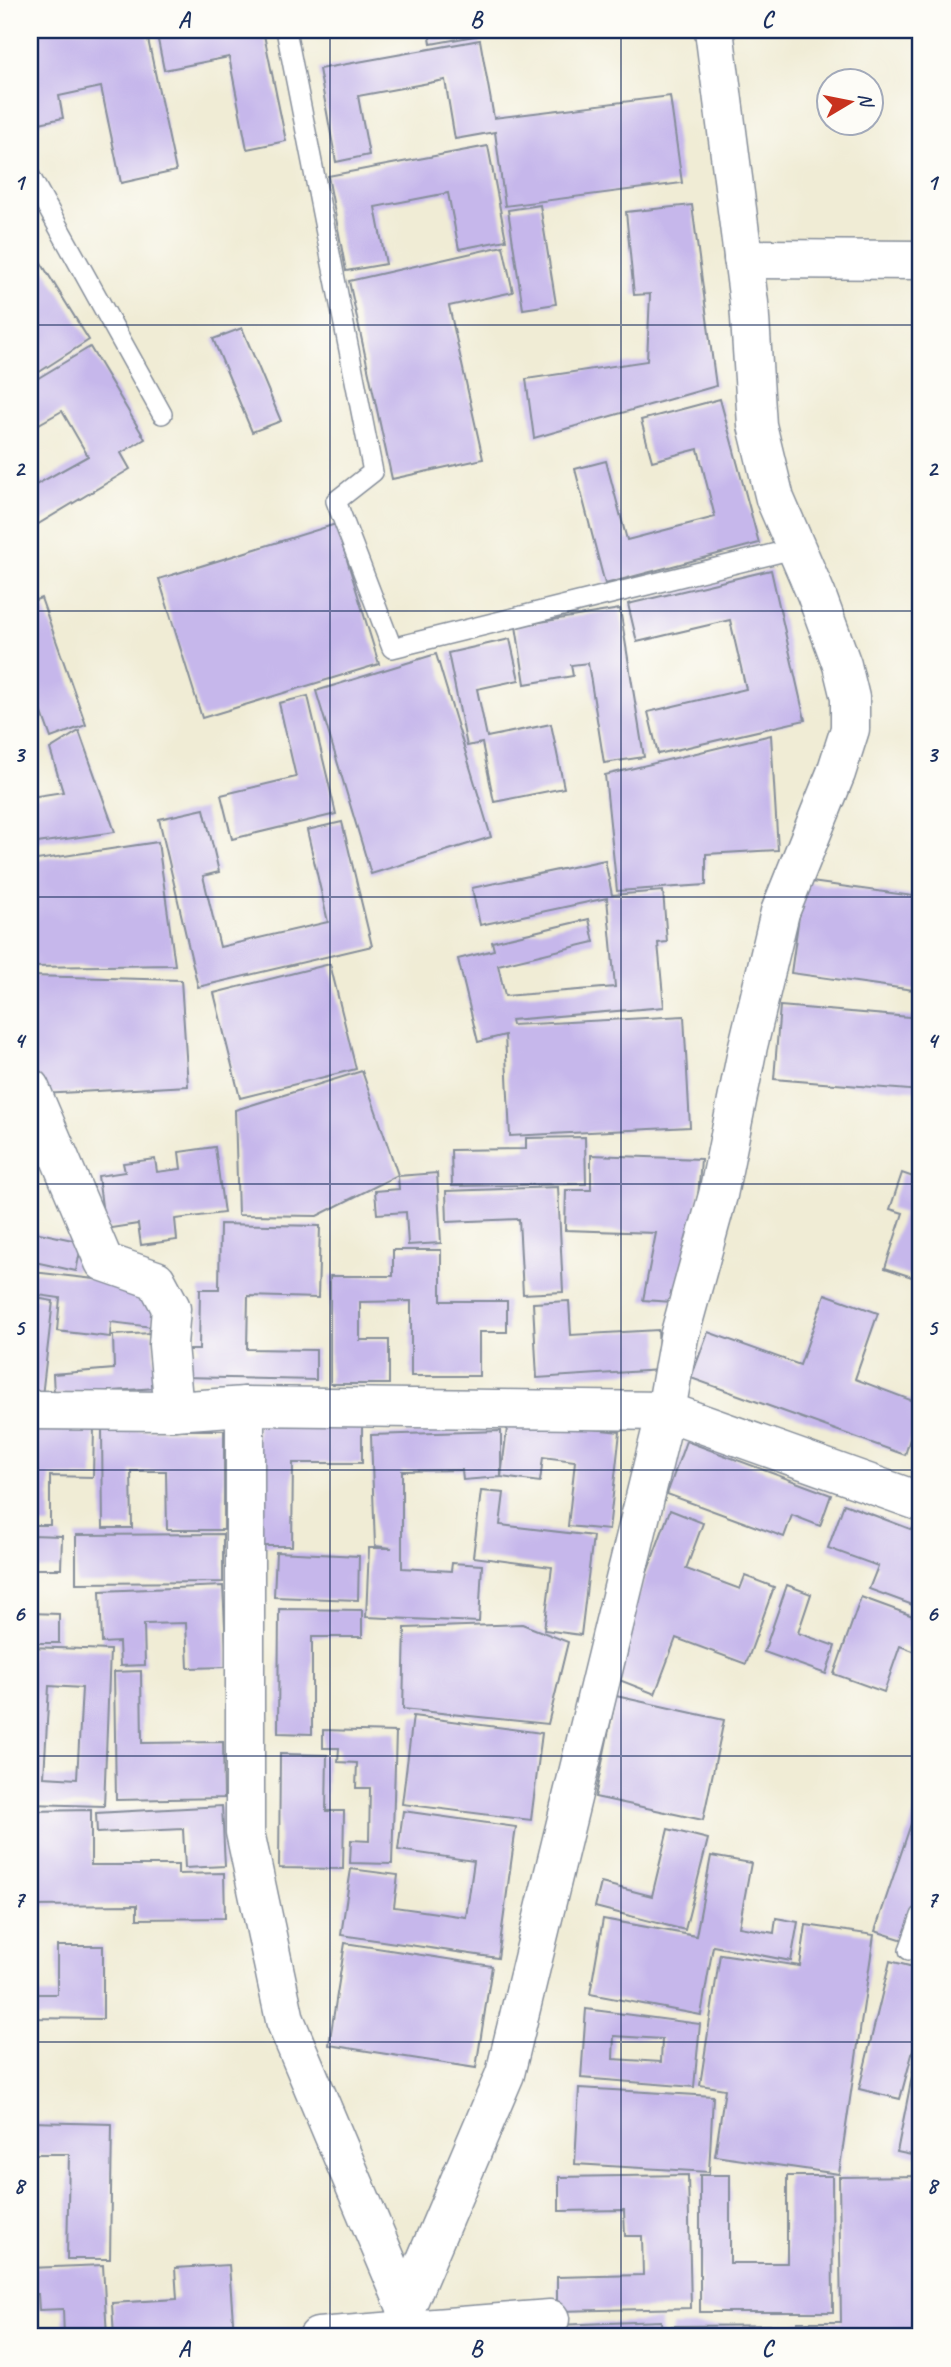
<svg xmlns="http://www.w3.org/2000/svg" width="951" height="2367" font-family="Caveat,sans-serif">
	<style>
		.building { fill: #c6b7eb; fill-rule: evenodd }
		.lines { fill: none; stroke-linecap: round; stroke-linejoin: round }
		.lane-casing { stroke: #868e9a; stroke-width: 22 }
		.street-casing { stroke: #868e9a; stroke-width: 41 }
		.lane { stroke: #fff; stroke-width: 19 }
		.street { stroke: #fff; stroke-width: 38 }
		.grid { fill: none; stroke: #1b2f5e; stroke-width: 2; stroke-opacity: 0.55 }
		.neatline { fill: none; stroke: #1b2f5e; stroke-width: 2.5 }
		.grid-label { font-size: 23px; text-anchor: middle; font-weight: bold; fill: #1b2f5e }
	</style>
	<rect width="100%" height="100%" fill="#fdfcf7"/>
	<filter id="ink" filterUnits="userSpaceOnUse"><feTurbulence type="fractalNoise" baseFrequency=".0143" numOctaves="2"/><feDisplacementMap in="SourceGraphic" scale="14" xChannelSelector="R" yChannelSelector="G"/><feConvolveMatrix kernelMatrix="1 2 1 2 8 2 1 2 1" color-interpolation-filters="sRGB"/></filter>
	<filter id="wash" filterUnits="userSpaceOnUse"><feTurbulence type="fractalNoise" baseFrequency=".00686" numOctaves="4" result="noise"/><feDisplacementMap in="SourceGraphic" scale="28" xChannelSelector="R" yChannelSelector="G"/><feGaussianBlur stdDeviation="1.57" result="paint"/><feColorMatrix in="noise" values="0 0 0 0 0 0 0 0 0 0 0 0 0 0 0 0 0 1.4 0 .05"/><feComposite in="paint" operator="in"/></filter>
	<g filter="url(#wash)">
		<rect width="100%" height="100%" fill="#f0ecd5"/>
		<g id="blocks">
			<!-- building -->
			<g class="building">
				<path d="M38,30h108l30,141 -55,12 -20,-96 -42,9 4,22 -33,7v-93z"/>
				<path d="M156,30h107l23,111 -39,8 -18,-92 -65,13z"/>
				<path d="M429,30h50l1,5 -49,9z"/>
				<path d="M480,40l14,78 176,-22 12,87 -177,23 -10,-74 -40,7 -10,-59 -87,16 11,59 -33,7 -17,-93z"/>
				<path d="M488,146l18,94 -47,9 -11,-56 -73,14 11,57 -40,7 -18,-95z"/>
				<path d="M540,205l16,99 -33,5 -15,-99z"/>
				<path d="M692,205l24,181 -182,52 -8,-59 121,-18 3,-67 -16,1 -8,-83z"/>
				<path d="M30,245l59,95 -59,38z"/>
				<path d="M503,246l10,46 -64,14 34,153 -91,20 -43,-198z"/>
				<path d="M242,328l39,93 -29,11 -39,-93z"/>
				<path d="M90,347l55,92 -24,14 9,16 -100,60v-41l58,-32 -26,-45 -32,18v-46z"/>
				<path d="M720,399l39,144 -154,41 -30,-115 31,-8 21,79 88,-23 -17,-68 -46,12 -11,-41z"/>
				<path d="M336,524l43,140 -177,54 -43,-139z"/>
				<path d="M771,570l34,150 -147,34 -10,-42 98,-23 -16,-69 -93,22 -9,-38z"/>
				<path d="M41,598l45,127 -35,13 -21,-59v-77z"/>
				<path d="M620,609l24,148 -40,6 -16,-100 -17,2 2,11 -48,8 -9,-58z"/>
				<path d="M510,639l9,41 -42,9 10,48 64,-13 13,64 -70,14 -12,-59 -15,3 -19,-93z"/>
				<path d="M436,654l55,183 -120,37 -55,-183z"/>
				<path d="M308,696l28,118 -104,25 -11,-44 75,-18 -17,-74z"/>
				<path d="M79,731l36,101 -85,12v-47l33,-5 -13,-43z"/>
				<path d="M771,735l7,115 -72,4v31l-89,6 -12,-116z"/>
				<path d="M204,809l15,63 -16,4 17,71 108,-25 -21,-92 35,-8 30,124 -174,41 -39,-168z"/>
				<path d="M158,842l17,123 -145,2v-106z"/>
				<path d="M605,860l7,35 51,-4 4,51 -9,1 6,64 -153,13 1,5 172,-9 6,111 -180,9 -5,-101 -27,7 -20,-83 36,-9 -2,-8 97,-23 5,23 -96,23 7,31 110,-9 -8,-89 -127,27 -8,-37z"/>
				<path d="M804,881l117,16v94l-130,-18z"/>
				<path d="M330,964l26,105 -116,29 -26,-105z"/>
				<path d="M30,976l151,4 7,106 -146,8 -12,-30z"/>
				<path d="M780,1006l141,12v73l-147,-12z"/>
				<path d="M362,1071l36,104 -81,41 -79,-1 -3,-105z"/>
				<path d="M30,1116h4l2,47h-6z"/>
				<path d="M585,1137l1,47 -134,2 -1,-36 75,-1v-11z"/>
				<path d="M215,1147l9,66 -49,6 2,21 -36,5 -3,-21 -33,5 -7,-53 27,-4 -2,-9 32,-4 2,13 24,-3 -2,-17z"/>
				<path d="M921,1154v126l-36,-12 18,-55 -13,-4 12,-36 11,4z"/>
				<path d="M591,1155l110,4 -5,64 -23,79 -30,-2 13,-67 -91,-3 1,-40h25z"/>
				<path d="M437,1173l4,70 -33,2 -2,-33 -29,2 -2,-23 24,-2 -1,-13z"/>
				<path d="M558,1187l5,105 -40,2 -4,-75 -72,3 -1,-31z"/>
				<path d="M220,1224l100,2 -2,72 -70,-2 -1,53 69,1v30l-133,-3 1,-27h15l1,-61h19z"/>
				<path d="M30,1231l52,11 -6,29 -46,-10z"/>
				<path d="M393,1250h48v51h66v31h-28v44h-68v-75l-51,1v38h29v44h-59v-108h63z"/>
				<path d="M33,1272l123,14 -4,41 -41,-5 -1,15 -53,-6 3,-33 -29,-4z"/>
				<path d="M825,1294l53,19 -23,66 66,25 -16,51 -214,-77 17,-46 92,33z"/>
				<path d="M30,1297l23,4 -11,95h-12z"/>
				<path d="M569,1301l2,34 87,-5 2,40 -123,8 -4,-75z"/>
				<path d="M152,1333l4,55 -102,7 -1,-21 61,-5 -1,-34z"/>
				<path d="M508,1420l112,12 -11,98 -41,-4 7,-65 -32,-4 -3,25 -39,-5z"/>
				<path d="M257,1423l105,2v38h-69l-1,83h-36z"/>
				<path d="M30,1426h64l-1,51 -43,-1v49h-20z"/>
				<path d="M102,1430h122v100h-57l-1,-59h-35l1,57h-29z"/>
				<path d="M501,1431v46l-38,3 -1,-10 -60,1v97l49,3 1,-8 30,2 -3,57 -113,-5 3,-69h23l-17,-2 -4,-111z"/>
				<path d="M686,1441l145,54 -11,31 -28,-11 -8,22 -117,-43z"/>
				<path d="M481,1491l23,2 -4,32 93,11 -12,99 -37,-5 8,-63 -79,-10z"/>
				<path d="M844,1504l77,29v75l-52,-19 9,-23 -50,-18z"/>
				<path d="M670,1510l33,13 -17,46 54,20 5,-13 29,11 -28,77 -70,-26 -21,56 -46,-18z"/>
				<path d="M223,1534v48l-147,1v-48z"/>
				<path d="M30,1535l32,1 -1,33h-31z"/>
				<path d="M276,1552l83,4 -1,44 -84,-3z"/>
				<path d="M787,1585l24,9 -13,39 37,13 -9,28 -62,-22z"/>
				<path d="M223,1586l4,81 -39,1 -2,-45 -42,1 1,41 -25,1 -1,-24 -17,1 -2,-52z"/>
				<path d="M861,1597l60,22v35l-21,-8 -16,46 -50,-18z"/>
				<path d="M279,1609l83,1v27h-50v97l-34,-1z"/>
				<path d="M30,1613l29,1v29h-29z"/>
				<path d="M522,1624l46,18 -20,82 -145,-15 2,-81z"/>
				<path d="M30,1647l80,3 -6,156 -74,-2zM49,1686l33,2 -5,91 -33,-2z"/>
				<path d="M141,1671l1,72 81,-1 1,56 -108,2 -2,-128z"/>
				<path d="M616,1696l108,24 -21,100 -108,-23z"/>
				<path d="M413,1716l129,17 -11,87 -129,-16z"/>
				<path d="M323,1730l73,2 -4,132 -42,-1 1,-23 18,1 1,-53h-14l1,-25 -19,-1 1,-14h-16z"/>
				<path d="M280,1754l47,1 -1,56h18l-1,58 -64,-1z"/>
				<path d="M921,1794v115l-11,33 -35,-11z"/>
				<path d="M222,1806l3,60 -40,2 -2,-39 -86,4 -1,-20z"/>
				<path d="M91,1810v55h87v9l46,-1 1,45 -88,1v-14l-107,1v-95z"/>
				<path d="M403,1811l113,16 -18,131 -157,-23 10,-66 47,6 -4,32 72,10 8,-56 -76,-11z"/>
				<path d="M668,1829l40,10 -23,91 -90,-23 6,-24 51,13z"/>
				<path d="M711,1856l40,7 -12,64 35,6 2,-15 22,4 -7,39 -78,-15 -12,69 -111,-21 13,-75 93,17z"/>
				<path d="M806,1925l68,10 -35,239 -124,-18 10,-67 -25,-4 20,-131 80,12z"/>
				<path d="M345,1943l147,23 -16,102 -147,-23z"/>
				<path d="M57,1946h46v73l-73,-1v-24h27z"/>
				<path d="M890,1961l31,8v52l-21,78 -41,-10z"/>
				<path d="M586,2009l114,15 -6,63 -113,-9zM614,2036l48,3 -1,23 -48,-3z"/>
				<path d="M915,2061l6,2v94l-24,-5z"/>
				<path d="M579,2088l134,8 -4,76 -134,-8z"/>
				<path d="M30,2122l82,2 -2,135h-43l2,-105h-39z"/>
				<path d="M688,2175l3,133 -134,3v-34l86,-2 -1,-39h-17l-1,-26 -65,1v-34z"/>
				<path d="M700,2175h30v88h57v-87h45l1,136h-133z"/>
				<path d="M921,2176v161h-124v-15h44l-2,-145z"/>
				<path d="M103,2265l4,72h-43l-1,-28 -24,1 -1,-16h-8v-26z"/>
				<path d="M229,2265l5,70 -120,2 -2,-34 65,-4 -2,-31z"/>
				<path d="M661,2321l1,16h-105l-1,-12z"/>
				<path d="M787,2325v12h-115v-11z"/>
			</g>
		</g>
	</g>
	<g filter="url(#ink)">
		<use href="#blocks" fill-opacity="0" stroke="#868e9a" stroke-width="2"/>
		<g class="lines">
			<defs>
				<g id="lane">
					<path d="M286,30l87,442 -37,29 56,147 405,-100"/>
					<path d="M30,176l132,238"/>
					<path d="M909,1950l12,-34"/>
				</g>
				<g id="street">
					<path d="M743,259l178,1"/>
					<path d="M30,1088l74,174 52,18 15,28 -3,37 6,66"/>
					<path d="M245,1406v426l40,188 121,287 1,22 4,8"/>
					<path d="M30,1410l144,1 71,-5 421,5 255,91"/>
					<path d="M406,2307l99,-233 161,-663 13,-74 39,-142 30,-149 32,-134 56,-139 14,-44v-31l-8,-33 -26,-71 -41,-95 -18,-74 -8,-122 -35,-273"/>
					<path d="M318,2337l232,-18"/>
				</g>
			</defs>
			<!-- lane casing -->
			<use href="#lane" class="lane-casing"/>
			<!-- street casing -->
			<use href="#street" class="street-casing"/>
			<!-- lane -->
			<use href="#lane" class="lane"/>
			<!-- street -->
			<use href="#street" class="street"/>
		</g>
	</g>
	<!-- grid -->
	<path class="grid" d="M330,30v2307M621,30v2307M30,325h891M30,611h891M30,897h891M30,1184h891M30,1470h891M30,1756h891M30,2042h891"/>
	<!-- margin -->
	<rect width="951" height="2367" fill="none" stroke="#fdfcf7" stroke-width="77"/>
	<!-- north arrow -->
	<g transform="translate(850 102) rotate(80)"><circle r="33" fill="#fdfcf7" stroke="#a3aaba" stroke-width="2"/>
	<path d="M0-5L12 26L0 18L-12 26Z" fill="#c8321e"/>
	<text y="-10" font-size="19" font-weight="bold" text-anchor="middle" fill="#1b2f5e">N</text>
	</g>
	<rect x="38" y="38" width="874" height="2290" class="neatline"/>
	<g class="grid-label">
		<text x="184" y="27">A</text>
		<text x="476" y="27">B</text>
		<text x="767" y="27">C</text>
		<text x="19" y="190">1</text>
		<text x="932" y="190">1</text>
		<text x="19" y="476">2</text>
		<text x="932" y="476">2</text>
		<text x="19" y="762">3</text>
		<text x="932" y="762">3</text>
		<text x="19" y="1048">4</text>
		<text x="932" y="1048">4</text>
		<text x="19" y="1335">5</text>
		<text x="932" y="1335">5</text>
		<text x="19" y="1621">6</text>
		<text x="932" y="1621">6</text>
		<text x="19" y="1907">7</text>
		<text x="932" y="1907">7</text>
		<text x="19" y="2193">8</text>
		<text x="932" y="2193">8</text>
		<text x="184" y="2356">A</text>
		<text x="476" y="2356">B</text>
		<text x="767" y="2356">C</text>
	</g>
</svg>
